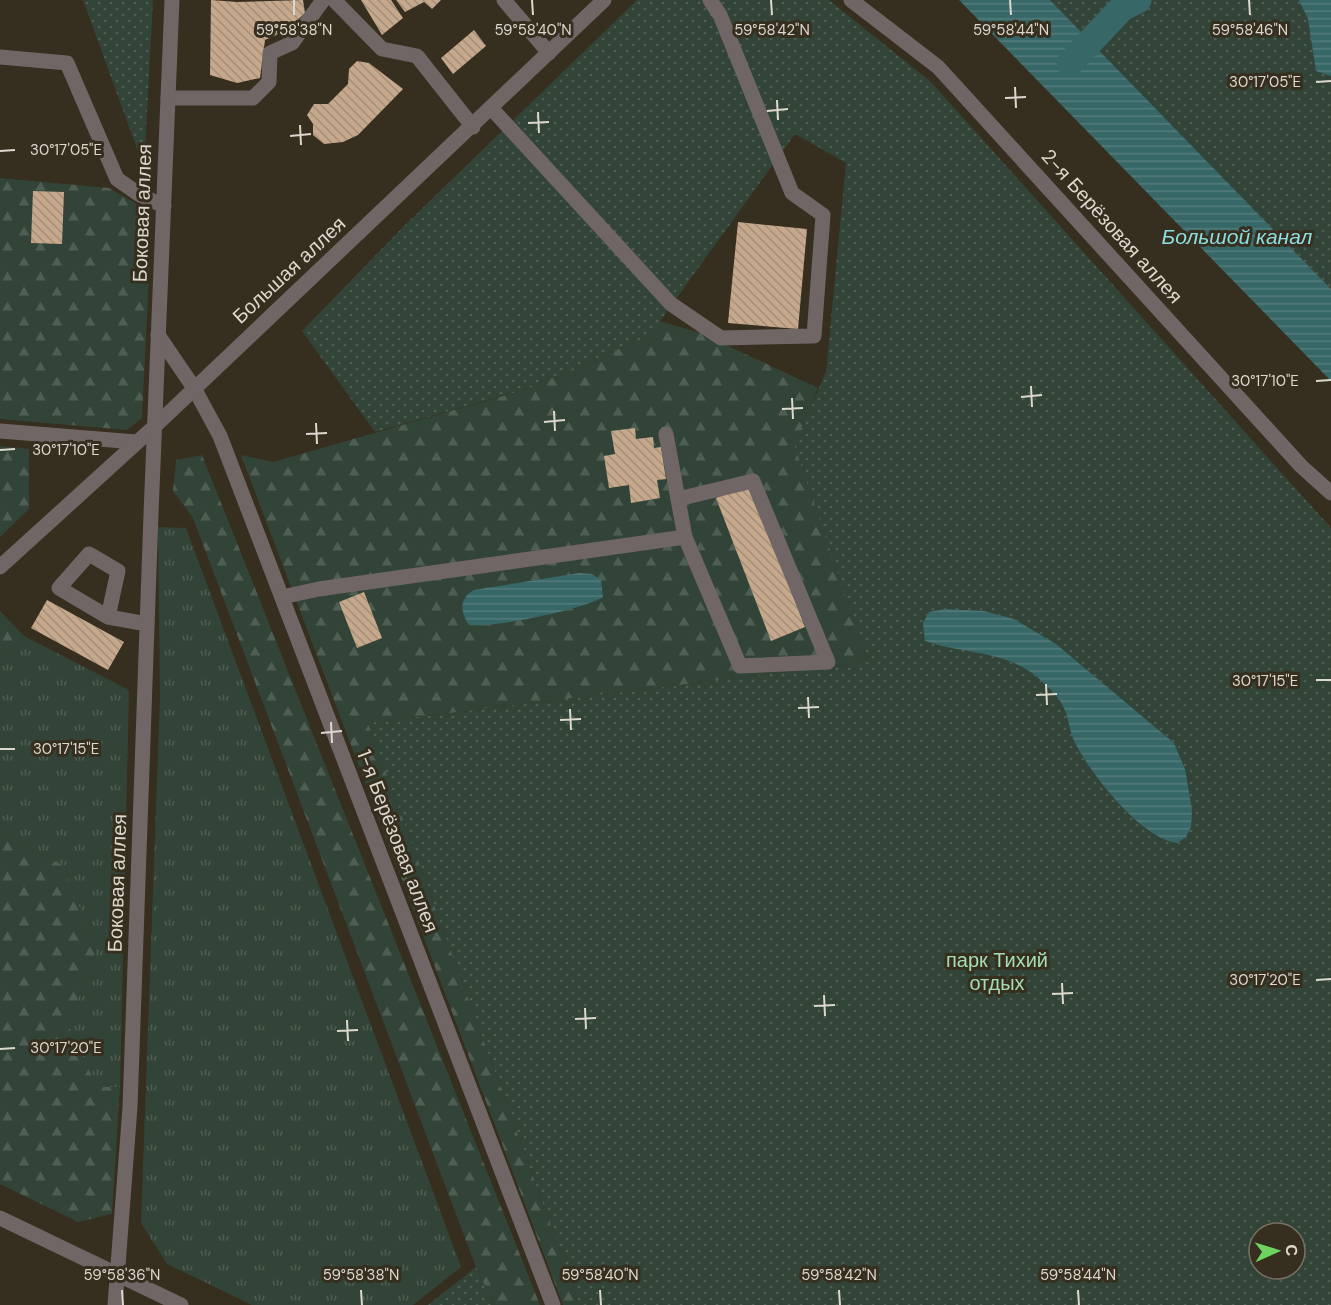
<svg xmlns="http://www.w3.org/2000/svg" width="1331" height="1305" font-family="'DM Sans',sans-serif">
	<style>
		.grass { fill: url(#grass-tufts) }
		.forest { fill: url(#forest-firs) }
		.park { fill: url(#park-dots); fill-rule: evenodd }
		.water { fill: url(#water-rules) }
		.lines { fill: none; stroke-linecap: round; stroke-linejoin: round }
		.canal { stroke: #386768; stroke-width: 27 }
		.building { fill: url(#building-back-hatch) }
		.minor { stroke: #706665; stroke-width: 15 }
		.ticks { fill: none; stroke: #ddd8ce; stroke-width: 2 }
		.labels { text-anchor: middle; stroke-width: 6; stroke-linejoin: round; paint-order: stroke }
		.street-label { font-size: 20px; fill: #ddd8ce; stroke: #362e1e }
		.park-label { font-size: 20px; fill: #a3ddb5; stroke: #362e1e }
		.water-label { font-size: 21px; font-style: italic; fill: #8bdee1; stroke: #362e1e }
		.ticks-label { font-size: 15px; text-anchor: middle; fill: #ddd8ce; stroke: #362e1e; stroke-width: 6; stroke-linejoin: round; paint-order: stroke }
	</style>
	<defs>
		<pattern id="grass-tufts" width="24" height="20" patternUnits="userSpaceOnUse" patternTransform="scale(1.5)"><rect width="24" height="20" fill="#324437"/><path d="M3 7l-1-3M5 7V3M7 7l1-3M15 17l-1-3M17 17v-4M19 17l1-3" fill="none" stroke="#4f5e53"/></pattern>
		<pattern id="forest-firs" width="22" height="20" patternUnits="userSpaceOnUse" patternTransform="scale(1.5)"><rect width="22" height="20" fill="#324437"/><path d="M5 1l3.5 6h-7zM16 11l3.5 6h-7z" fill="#4f5e53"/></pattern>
		<pattern id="park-dots" width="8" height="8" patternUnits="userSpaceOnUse" patternTransform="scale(1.5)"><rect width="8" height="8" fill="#324437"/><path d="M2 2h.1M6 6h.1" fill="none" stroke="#4f5e53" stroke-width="1.8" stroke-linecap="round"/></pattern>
		<pattern id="water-rules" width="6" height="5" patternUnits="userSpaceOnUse" patternTransform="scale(1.5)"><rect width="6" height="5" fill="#386768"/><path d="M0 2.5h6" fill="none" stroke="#547c7c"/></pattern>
		<pattern id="building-back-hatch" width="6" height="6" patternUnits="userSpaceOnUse" patternTransform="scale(1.5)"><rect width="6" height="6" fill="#c6a98d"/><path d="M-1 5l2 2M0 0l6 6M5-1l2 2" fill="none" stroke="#a58f79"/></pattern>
	</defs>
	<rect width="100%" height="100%" fill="#362e1e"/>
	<!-- grass -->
	<g class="grass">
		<path d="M158,527l28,1 275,739 -48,38h-161l-85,-41 -26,-41 19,-526z"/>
		<path d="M24,636l105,54 -9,397h-23l-29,-63 28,-70 -31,-88 -65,-30v-180z"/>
	</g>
	<!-- forest -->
	<g class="forest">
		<path d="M0,178l109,10 43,25 -10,205 -15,12 -127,-11z"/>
		<path d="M659,321l39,11 120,56 -23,56 73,218 -500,61 212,582h-17l-322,-850 32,7 254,-73 123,-54z"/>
		<path d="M0,446l29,3v60l-29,28z"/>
		<path d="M202,455l338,850h-46l-18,-38 -283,-749 -20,-27 3,-31z"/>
		<path d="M0,611l24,25 -24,20z"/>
		<path d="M0,836l65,30 31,88 -28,70 29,63h23l-8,127 -34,8 -78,-38z"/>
	</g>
	<!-- park -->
	<g class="park">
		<path d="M83,0h70l-9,168z"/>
		<path d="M637,0h192l102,82 400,446v777h-751l-212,-582 500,-61 -74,-218 32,-72 20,-209 -51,-29 -145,201 -123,54 -152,43 -73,-101 99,-102zM1259,1233h36v36h-36z"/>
		<path d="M1050,0h281v289z"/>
		<path d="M476,1267l18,38h-66z"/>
	</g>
	<!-- water -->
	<g class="water">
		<path d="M959,0h91l281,289v92z"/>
		<path d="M1299,0h32v76l-15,-5 -8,-52z"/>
		<path d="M579,573l13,1 9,6 2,17c-22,13 -109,31 -134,28 -9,-13 -10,-27 5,-35z"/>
		<path d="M945,609l39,2 30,8 42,25 118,99 11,26 7,41 -1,17 -5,10 -9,6c-37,-5 -85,-68 -102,-100 -6,-12 -6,-27 -13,-39 -5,-9 -17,-20 -25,-27 -32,-27 -74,-23 -112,-36l-2,-18 6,-11z"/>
	</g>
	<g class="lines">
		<!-- canal -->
		<path class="canal" d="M1070,63l52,-55 16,-8"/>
	</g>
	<!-- building -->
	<g class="building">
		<path d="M211,0l26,2 66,-2 2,13 -18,17 -22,10 -5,38 -23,5 -27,-8z"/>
		<path d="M361,0h30l12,18 -21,17z"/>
		<path d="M396,0h45l-9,9 -8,-7 -19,10z"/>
		<path d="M474,30l12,16 -33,28 -12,-16z"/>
		<path d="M357,61l12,2 34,26 -45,46 -15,7 -19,2 -11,-9v-11l-6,-9 7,-11h14l20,-20 1,-15z"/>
		<path d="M33,191l31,1 -2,52 -31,-1z"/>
		<path d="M738,222l69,7 -9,100 -70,-6z"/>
		<path d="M635,428l1,11 17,-2 1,11 7,-1 5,32 -9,1 3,18 -29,5 -2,-18 -20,3 -5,-32 11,-2 -4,-23z"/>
		<path d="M750,485l55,142 -34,14 -55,-143z"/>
		<path d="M364,592l18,46 -25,10 -18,-46z"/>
		<path d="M47,600l77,42 -16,28 -77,-42z"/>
	</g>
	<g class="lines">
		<!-- minor -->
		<g class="minor">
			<path d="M334,0l48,49 35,7 56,71"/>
			<path d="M504,0l45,53"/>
			<path d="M851,0l87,67 363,399 30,27"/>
			<path d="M0,57l67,6 50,116 23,16 24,11"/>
			<path d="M168,98h85l16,-16 1,-29 22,-10 31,-43"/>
			<path d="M492,109l179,195 50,34 93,-2 9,-121 -31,-22 -72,-178 -10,-15"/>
			<path d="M158,335l36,53 26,48 333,869"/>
			<path d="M0,431l136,11"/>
			<path d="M678,499l75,-18 75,181 -88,4 -55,-129"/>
			<path d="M0,567l154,-140 450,-427"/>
			<path d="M282,597l37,-8 366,-52 -19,-103"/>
			<path d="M108,617l10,-46 -29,-17 -30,34 49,29 39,7"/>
			<path d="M0,1218l181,87"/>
			<path d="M115,1305l15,-198 21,-593 21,-514"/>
		</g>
	</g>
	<!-- ticks -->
	<path class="ticks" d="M294,0v15M532,0l1,15M771,0l1,15M1010,0l1,15M1249,0l1,15M1316,82l15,-1M1015,87l1,21M1005,98l21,-1M777,100l1,20M767,111l21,-2M538,112l1,21M528,123l21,-1M300,125l1,20M290,136l21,-2M0,151l15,-1M1316,381l15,-1M1031,386l1,21M1021,397l21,-2M792,398l1,21M782,409l21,-1M554,411l1,20M544,422l21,-2M316,423l1,21M306,434l21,-1M0,450l15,-1M1316,680h15M1046,684l1,21M1036,695l21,-1M808,697l1,21M798,708l21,-1M570,709l1,21M560,720l21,-1M331,722l1,21M321,733l21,-2M0,749h15M1316,980l15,-1M1062,983l1,21M1052,994l21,-1M824,995l1,21M814,1006l21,-1M585,1008l1,21M575,1019l21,-1M347,1020l1,21M337,1031l21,-1M0,1049l15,-1M122,1290l1,15M361,1290l1,15M600,1290l1,15M839,1290l1,15M1078,1290l1,15"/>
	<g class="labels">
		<!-- street labels -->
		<g class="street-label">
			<text transform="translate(142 213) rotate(-88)" y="7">Боковая аллея</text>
			<text transform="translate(1112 226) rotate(48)" y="7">2-я Берёзовая аллея</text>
			<text transform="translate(289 270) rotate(-43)" y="7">Большая аллея</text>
			<text transform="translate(398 841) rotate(69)" y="7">1-я Берёзовая аллея</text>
			<text transform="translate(117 883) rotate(-88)" y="7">Боковая аллея</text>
		</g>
		<!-- park labels -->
		<g class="park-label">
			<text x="997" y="967">парк Тихий<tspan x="997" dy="23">отдых</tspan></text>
		</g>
		<!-- water labels -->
		<g class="water-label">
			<text x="1237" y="244">Большой канал</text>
		</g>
	</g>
	<g class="ticks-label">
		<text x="294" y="35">59°58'38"N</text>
		<text x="533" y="35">59°58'40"N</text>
		<text x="772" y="35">59°58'42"N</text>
		<text x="1011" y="35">59°58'44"N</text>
		<text x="1250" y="35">59°58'46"N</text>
		<text x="1265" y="87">30°17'05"E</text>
		<text x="66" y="155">30°17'05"E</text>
		<text x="1265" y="386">30°17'10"E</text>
		<text x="66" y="455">30°17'10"E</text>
		<text x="1265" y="686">30°17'15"E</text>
		<text x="66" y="754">30°17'15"E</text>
		<text x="1265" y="985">30°17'20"E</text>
		<text x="66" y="1053">30°17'20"E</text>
		<text x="122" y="1280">59°58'36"N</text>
		<text x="361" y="1280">59°58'38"N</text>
		<text x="600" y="1280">59°58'40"N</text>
		<text x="839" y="1280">59°58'42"N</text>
		<text x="1078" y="1280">59°58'44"N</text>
	</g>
	<!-- north arrow -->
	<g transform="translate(1277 1251) rotate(87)"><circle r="28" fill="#362e1e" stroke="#797264" stroke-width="1.5"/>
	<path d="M0-4.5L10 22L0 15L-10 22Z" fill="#6fd360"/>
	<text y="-9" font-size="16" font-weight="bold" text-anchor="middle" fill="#ddd8ce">С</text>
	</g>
</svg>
